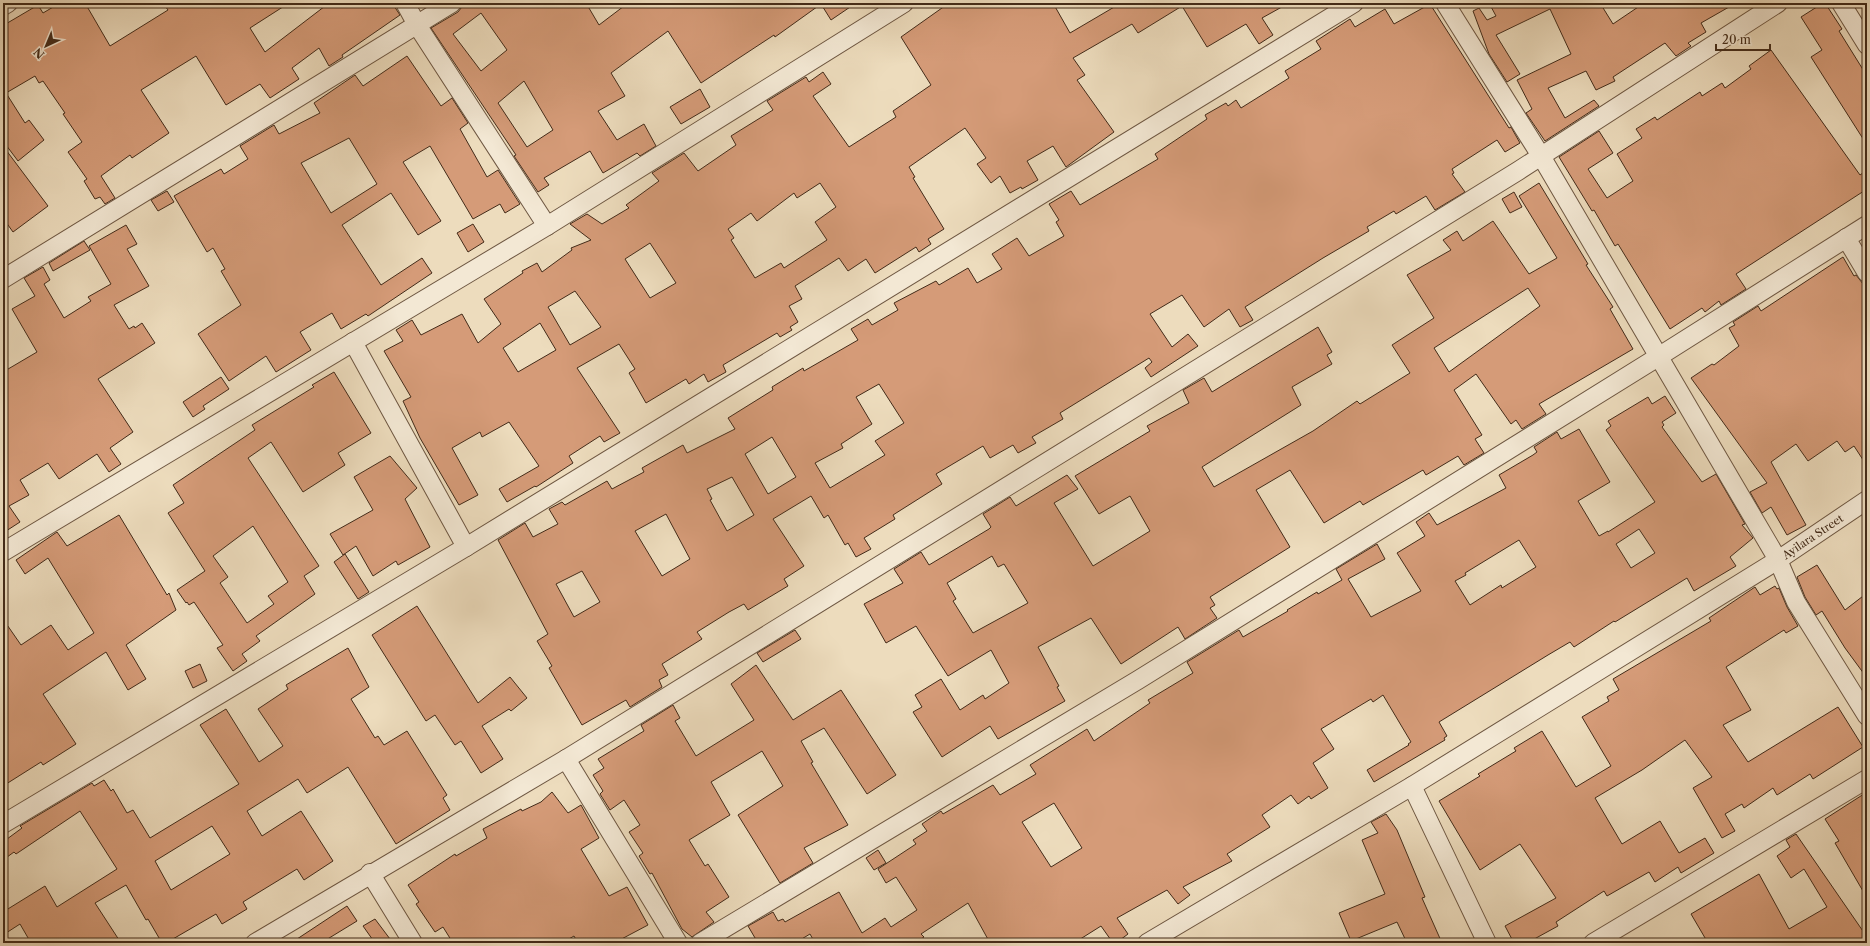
<svg xmlns="http://www.w3.org/2000/svg" width="1870" height="946" font-family="'Libre Caslon Text',serif">
	<style>
		.building { fill: #d59b78; stroke: #432b19; fill-rule: evenodd }
		.lines { fill: none; stroke-linecap: round; stroke-linejoin: round }
		.street-casing { stroke: #6e5742; stroke-width: 20 }
		.street { stroke: #f3e8d4; stroke-width: 18 }
		.labels { text-anchor: middle; stroke-width: 4; stroke-linejoin: round; paint-order: stroke }
		.street-label { font-size: 11px; fill: #432b19; stroke: #f3e8d4 }
	</style>
	<rect width="100%" height="100%" fill="#eddcbd"/>
	<filter id="stains"><feTurbulence type="fractalNoise" baseFrequency=".005" numOctaves="4"/><feColorMatrix values="0 0 0 0 .2 0 0 0 0 .09 0 0 0 0 .02 0 0 0 .5 -.17"/></filter>
	<radialGradient id="worn" r=".72"><stop offset=".6" stop-color="#630" stop-opacity="0"/><stop offset="1" stop-color="#630" stop-opacity=".3"/></radialGradient>
	<!-- building -->
	<g class="building">
		<path d="M60,3h25l25,43 58,-36 -5,-7h126l-39,25 15,24 64,-49h63l8,12 -58,40 1,2 -14,9 -10,-18 -27,20 7,11 -29,19 -10,-14 -34,21 -30,-49 -55,34 28,43 -37,25 -2,-3 -29,21 14,22 -10,6 -5,-7 -5,2 -11,-18 3,-2 -19,-27 14,-10 -19,-28 2,-1 -22,-32 -4,2 -4,-7 -29,17 19,30 4,-3 15,20 -26,21 -15,-20 1,-116 34,-20 5,8z"/>
		<path d="M465,3h121l13,22 29,-22h228l-25,17 -10,-16 -46,33 -1,-2 -73,48 -33,-52 -57,42 14,23 -27,15 19,29 27,-16 12,22 -16,10 -3,-3 -34,20 -13,-22 -46,27 5,7 -11,7 -24,-36 2,-1 -85,-127 27,-16zM481,13l26,37 -26,21 -28,-37zM524,81l29,49 -26,17 -29,-44z"/>
		<path d="M949,3h104l17,30 51,-30h168l-27,15 11,17 -14,9 -13,-20 -39,23 -25,-41 -44,27 -6,-9 -59,34 12,17 -8,5 37,52 -48,35 -13,-21 -26,15 11,19 -16,9 -1,-2 -11,6 -10,-17 -9,7 -14,-19 9,-6 -21,-30 -56,39 6,10 -2,1 31,51 -16,10 3,5 -12,8 -3,-5 -41,26 -9,-14 -18,12 -9,-13 -44,28 7,13 -13,7 9,16 -8,5 2,3 -12,7 -3,-4 -54,32 3,7 -18,10 -4,-8 -15,10 -3,-5 -40,24 -17,-30 6,-4 -16,-25 -42,24 43,65 -16,9 -4,-6 -31,20 4,7 -37,24 -1,-1 -28,16 -8,-13 40,-23 -30,-44 -27,15 -2,-5 -28,16 26,47 -19,10 -39,-67 -17,-37 8,-4 -27,-46 19,-10 -7,-11 16,-10 9,15 41,-21 16,29 23,-19 -17,-25 39,-26 -1,-2 15,-8 5,9 30,-22 -1,-2 20,-8 -21,-16 17,-10 15,10 27,-16 -3,-3 33,-24 -7,-8 32,-20 14,18 38,-26 -5,-9 42,-26 -6,-9 39,-24 3,5 14,-10 8,12 -18,12 36,51 47,-30 -3,-6 38,-26 -30,-48zM820,183l16,24 -21,15 12,18 -43,28 -3,-5 -26,15 -24,-38 3,-2 -6,-9 23,-16 6,8 37,-28 3,5zM650,243l26,40 -26,15 -25,-39zM575,291l26,36 -31,18 -22,-38zM540,323l16,27 -38,22 -15,-24z"/>
		<path d="M1489,3h111l13,21 31,-21h92l-35,20 5,9 -18,11 3,3 -15,10 -11,-13 -52,34 2,4 -19,9 -10,-19 -38,17 17,30 29,-18 5,6 -54,35 -19,-28 6,-4 -15,-29 54,-26 -21,-45 -54,26 24,39 -13,8 -18,-28 -16,-43 6,-3 8,12 9,-4z"/>
		<path d="M1823,3h2l17,26 -3,2 28,45v69l-56,-88 11,-7 -21,-33z"/>
		<path d="M1430,4l79,124 2,-1 9,16 -15,9 -8,-12 -45,29 2,4 -2,1 13,18 -30,18 -9,-14 -30,18 -2,-3 -27,16 2,4 -46,27 -78,49 8,13 -13,7 -11,-18 -25,18 -22,-32 -32,19 22,33 16,-13 10,12 -47,31 -6,-9 7,-6 -3,-4 -89,55 3,6 -31,18 4,6 -18,10 -5,-8 -23,13 -7,-12 -47,28 6,10 -49,31 2,4 -31,19 7,11 -15,8 -8,-14 -3,2 -17,-30 -4,3 -13,-22 -38,23 31,47 -20,13 4,7 -40,24 -4,-6 -15,8 -32,20 5,7 -40,25 6,11 -9,5 3,7 -32,20 -4,-7 -44,25 -33,-57 3,-2 -15,-25 11,-7 -50,-94 27,-17 8,14 25,-13 -9,-15 13,-7 3,3 42,-24 5,8 32,-17 -2,-4 41,-23 4,8 48,-24 -7,-11 45,-28 -1,-3 31,-19 1,3 54,-31 -7,-11 17,-10 4,6 26,-15 -4,-7 42,-22 3,4 29,-17 9,15 25,-14 -10,-15 25,-16 12,18 35,-20 -8,-14 3,-2 -10,-16 22,-13 9,14 78,-46 -3,-5 52,-35 -2,-4 21,-12 2,3 8,-6 5,8 48,-30 -4,-7 36,-22 -5,-8 34,-22 5,8 30,-18 9,15zM879,384l25,39 -29,18 10,14 -55,33 -15,-25 28,-15 -2,-4 31,-20 -16,-27zM772,437l24,40 -28,17 -23,-40zM732,477l22,38 -27,16 -17,-31 2,-1 -5,-10zM666,514l24,45 -28,17 -27,-45zM582,571l18,31 -26,15 -18,-33z"/>
		<path d="M1771,50l89,125 7,-5v19l-131,85 10,15 -25,16 -2,-4 -14,11 -3,-4 -32,21 -52,-85 -3,2 -21,-36 -2,1 -33,-54 40,-26 14,22 -25,16 19,29 26,-17 -16,-27 25,-16 -6,-9 19,-12 2,3 43,-28 2,4 20,-13 3,5 26,-19 -2,-3z"/>
		<path d="M407,56l34,50 11,-8 16,25 -8,6 27,48 11,-7 22,34 -15,9 -5,-9 -27,15 -43,-73 -27,16 38,59 -23,14 -27,-42 -49,32 39,60 41,-27 10,15 -64,43 -2,-2 -25,15 -9,-16 -32,19 11,18 -35,22 -10,-16 -37,25 -31,-47 43,-29 -20,-34 4,-2 -12,-21 -6,4 -33,-56 47,-27 3,5 24,-15 -8,-13 34,-21 5,9 41,-21 -6,-10 41,-28 8,11zM349,138l28,46 -46,29 -30,-50z"/>
		<path d="M700,89l10,18 -29,17 -11,-17z"/>
		<path d="M3,146l45,60 -35,26 -10,-14z"/>
		<path d="M1539,183l49,81 -2,1 27,42 -3,2 23,40 -94,55 7,10 -24,15 -6,-9 -5,4 -35,-50 -22,16 28,45 -7,4 9,14 -20,12 -6,-9 -32,19 -3,-5 -60,35 -3,-4 -36,22 -34,-53 -34,20 34,57 -80,50 5,8 -5,3 7,10 -32,21 -7,-12 -57,37 -30,-46 -53,29 21,39 -2,1 8,14 -67,38 -8,-13 -48,31 -29,-45 9,-5 -7,-12 26,-16 19,31 23,-15 2,4 24,-16 -18,-33 -43,26 -32,-50 -30,17 -22,-39 39,-21 -9,-14 27,-17 8,13 60,-36 2,-2 -8,-13 27,-17 6,9 51,-31 11,14 -24,14 39,63 57,-35 -20,-35 -31,18 -24,-38 75,-45 -3,-5 42,-23 -6,-13 21,-12 8,14 106,-65 14,25 -5,3 5,9 -40,23 9,18 -99,62 12,20 99,-56 44,-30 3,3 50,-31 -18,-28 42,-27 -27,-43 44,-25 -8,-10 14,-9 6,10 30,-20 36,53 28,-16 -38,-62zM1528,288l12,18 -91,66 -15,-24zM992,556l6,11 6,-3 24,39 -55,30 -20,-32 3,-2 -9,-16z"/>
		<path d="M167,191l7,11 -16,9 -7,-11z"/>
		<path d="M1514,192l8,15 -12,6 -8,-14z"/>
		<path d="M473,224l11,18 -16,10 -11,-19z"/>
		<path d="M126,225l11,19 -10,5 22,37 -35,19 15,24 5,-3 1,2 7,-5 13,20 -57,36 35,53 -23,16 11,16 -12,8 -12,-18 -38,25 -11,-16 -28,17 9,15 -20,11 11,16 -17,11v-161l34,-20 -25,-43 23,-13 -11,-18 19,-11 7,13 -6,4 20,34 27,-17 -3,-4 23,-13 -22,-38z"/>
		<path d="M84,241l6,9 -37,21 -4,-8z"/>
		<path d="M1843,257l11,19 2,-1 11,14v177l-13,-20 -9,6 -8,-11 -29,20 -12,-17 -25,18 35,63 -19,10 -16,-28 -9,6 -12,-21 17,-9 -76,-105 21,-14 2,1 25,-19 -10,-18 6,-3 -2,-3 25,-16 3,5z"/>
		<path d="M334,372l37,61 -33,20 7,12 -42,27 -32,-50 -23,16 71,108 -15,10 11,18 -59,42 4,5 -18,13 5,7 -14,10 -16,-23 6,-3 -29,-43 -5,3 -2,-3 -1,1 -9,-13 28,-19 -37,-58 16,-10 -11,-18 82,-55 -3,-5 62,-38 -2,-2zM253,526l35,56 -20,14 6,8 -27,19 -27,-40 8,-6 -15,-21z"/>
		<path d="M221,377l8,12 -26,17 2,3 -12,8 -10,-15z"/>
		<path d="M1665,396l11,17 -14,9 2,3 -2,2 40,55 14,-8 29,50 -3,1 11,13 -23,19 6,9 -42,25 -7,-13 -72,44 -1,-1 -40,26 -4,-5 -22,13 -109,67 8,14 -3,2 1,2 -71,42 -7,-12 42,-25 -1,-1 3,-2 -28,-47 -10,7 -2,-3 -50,30 13,20 -21,14 15,25 -17,11 -2,-3 -11,8 -7,-9 -29,20 8,12 -43,27 5,7 -49,26 7,8 -12,9 -11,-14 -50,28 11,16 -12,9h-3l-12,-17 -27,17h-77l-2,-3 -5,3 -22,-40 -47,31 3,3 -9,6h-100l-5,-9 -15,9h-37l-10,-17 25,-14 5,9 5,-2 2,3 54,-30 23,41 23,-15 6,9 26,-17 -21,-33 -10,6 -8,-14 38,-25 -3,-4 14,-9 -5,-7 19,-13 2,3 50,-29 7,10 36,-21 -6,-9 57,-36 7,12 56,-38 -2,-3 45,-27 -6,-11 52,-32 4,7 45,-26 -1,-1 30,-18 1,2 24,-14 -6,-11 41,-25 8,15 -37,20 23,38 50,-26 -24,-38 28,-17 -9,-14 13,-9 8,12 69,-37 -7,-13 34,-20 4,-3 -3,-5 23,-15 4,7 18,-10 31,53 -32,19 21,35 9,-5v1l47,-30 -49,-72 5,-4 -3,-5 40,-24 4,7zM1639,529l16,24 -24,15 -15,-24zM1519,540l17,27 -34,21 -1,-3 -31,20 -15,-24 11,-6 -1,-2zM1054,803l28,45 -31,19 -29,-45z"/>
		<path d="M390,456l27,32 -12,11 25,48 -32,18 -2,-4 -23,15 -17,-30 -13,9 -13,-21 43,-24 -19,-33z"/>
		<path d="M119,515l48,80 2,-2 7,17 -50,35 20,34 -18,11 -22,-38 -63,42 33,50 -33,21 -2,-3 -38,24v-167l18,26 30,-20 17,25 26,-17 -46,-75 -23,16 -9,-14 41,-28 10,14z"/>
		<path d="M345,554l24,38 -11,7 -24,-37z"/>
		<path d="M1817,565l28,45 22,-17v85l-22,-30 -23,-37 -6,4 -11,-18 -8,-20z"/>
		<path d="M1775,586l2,3 2,-1 8,19 11,19 -12,7 -2,-3 -58,37 25,43 -28,15 25,37 90,-55 25,40 -50,32 -3,-5 -33,21 -4,-7 -29,20 -2,-4 -17,10 10,17 -13,7 -29,-50 19,-11 -27,-37 -43,30 -47,28 27,46 38,-23 19,32 26,-15 9,15 -33,20 -3,-6 -23,15 -6,-10 -42,24 -3,-5 -48,31 2,4 -31,17h-13l-9,-17 51,-28 -36,-54 -40,26 -41,-69 41,-25 -2,-2 38,-23 -2,-3 28,-17 34,56 35,-21 -29,-49 27,-16 -2,-4 12,-7 -6,-11 98,-58 -2,-3 46,-31 5,8z"/>
		<path d="M417,606l61,97 32,-26 17,21 -16,13 -2,-2 -27,17 21,33 -22,14 -20,-32 -6,4 -20,-30 -9,6 -54,-86z"/>
		<path d="M795,630l6,9 -38,23 -6,-9z"/>
		<path d="M348,648l21,39 -18,12 24,39 3,-2 6,9 23,-14 40,64 -4,3 7,12 -54,34 -48,-77 -41,26 -9,-14 -51,32 15,25 39,-25 32,50 -29,19 -7,-11 -54,33 4,7 -25,15 -6,-10 -50,29h-4l-14,-24 -2,1 -20,-35 -31,18 26,40h-90l-11,-19 -17,11v-23l42,-26 12,21 60,-38 -37,-58 -64,43 -2,-2 -11,8v-18l19,-14 -2,-2 72,-43 2,3 10,-6 7,11 2,-2 14,24 6,-3 17,28 89,-54 -39,-59 26,-16 33,53 24,-16 -25,-37 30,-20 -2,-4zM212,826l18,28 -59,36 -16,-29z"/>
		<path d="M200,664l7,17 -14,7 -8,-17z"/>
		<path d="M756,665l37,55 48,-30 55,85 -29,19 -43,-66 -23,13 12,21 -2,1 37,62 -44,23 9,15 -33,20 -42,-68 45,-29 -21,-35 -51,31 19,33 -41,25 16,26 3,-2 21,33 -23,15 8,10 -22,15 -10,-8 -30,-56 -2,1 -11,-18 4,-3 -14,-21 11,-7 -16,-25 -14,10 -10,-16 3,-3 -10,-16 11,-7 -6,-9 46,-28 -3,-6 32,-20 7,13 -5,3 21,35 58,-36 -23,-36z"/>
		<path d="M552,792l16,21 13,-8 18,33 -18,11 28,47 18,-9 21,38 -34,18h-36l-4,-7 -12,7h-109l-10,-16 -8,5 -19,-28 3,-2 -11,-17 47,-31 1,2 31,-18 -4,-9 38,-20 1,2 19,-9z"/>
		<path d="M1867,792v106l-32,-55 4,-2 -14,-22z"/>
		<path d="M1386,814l11,16 28,67 -3,1 20,45h-35l-10,-21 -46,19 -12,-28 46,-19 -23,-54 16,-7 -7,-11z"/>
		<path d="M1796,834l71,103v6h-159l-17,-29 68,-40 30,55 38,-22 -23,-38 -13,9 -14,-22 13,-9 -4,-7z"/>
		<path d="M878,850l8,13 -12,7 -8,-12z"/>
		<path d="M347,906l10,15 -36,22h-30z"/>
		<path d="M375,919l18,24h-18l-12,-17z"/>
	</g>
	<g class="lines">
		<defs>
			<g id="street">
				<path d="M405,3l12,22 130,201"/>
				<path d="M1445,3l96,153 237,404 18,42 71,114"/>
				<path d="M1841,3l26,42"/>
				<path d="M3,6l5,-3"/>
				<path d="M1846,238l21,35"/>
				<path d="M3,279l449,-276"/>
				<path d="M353,342l113,205"/>
				<path d="M3,552l544,-326 357,-223"/>
				<path d="M566,759l112,184"/>
				<path d="M1412,786l75,157"/>
				<path d="M3,824l463,-277 888,-544"/>
				<path d="M370,873l43,70"/>
				<path d="M255,943l311,-184 952,-588 260,-168"/>
				<path d="M700,943l438,-263 520,-323 209,-132"/>
				<path id="s1" d="M1147,943l265,-157 366,-226 89,-60"/>
				<path d="M1593,943l274,-164"/>
			</g>
		</defs>
		<!-- street casing -->
		<use href="#street" class="street-casing"/>
		<!-- street -->
		<use href="#street" class="street"/>
	</g>
	<g class="labels">
		<!-- street labels -->
		<g class="street-label">
			<text dy="4" stroke="none"><textPath href="#s1" startOffset="780">Ayilara Street</textPath></text>
		</g>
	</g>
	<!-- margin -->
	<rect width="1870" height="946" fill="none" stroke="#eddcbd" stroke-width="16"/>
	<rect x="4" y="4" width="1862" height="938" fill="none" stroke="#432b19" stroke-width="2"/>
	<rect x="8" y="8" width="1854" height="930" fill="none" stroke="#432b19"/>
	<!-- north arrow -->
	<g transform="translate(46 46) rotate(224)" stroke="#f3e8d4" stroke-width="3" paint-order="stroke">
	<path d="M0-3L7 15L0 10L-7 15Z" fill="#432b19"/>
	<text y="-6" font-size="11" font-weight="bold" text-anchor="middle" fill="#432b19">N</text>
	</g>
	<!-- scale -->
	<path d="M1716 44v6h54v-6" fill="none" stroke="#432b19" stroke-width="2"/>
	<text x="1722" y="44" font-size="12" fill="#432b19" stroke="#f3e8d4" stroke-width="3" paint-order="stroke">20 m</text>
	<rect width="100%" height="100%" filter="url(#stains)"/>
	<rect width="100%" height="100%" fill="url(#worn)"/>
</svg>
